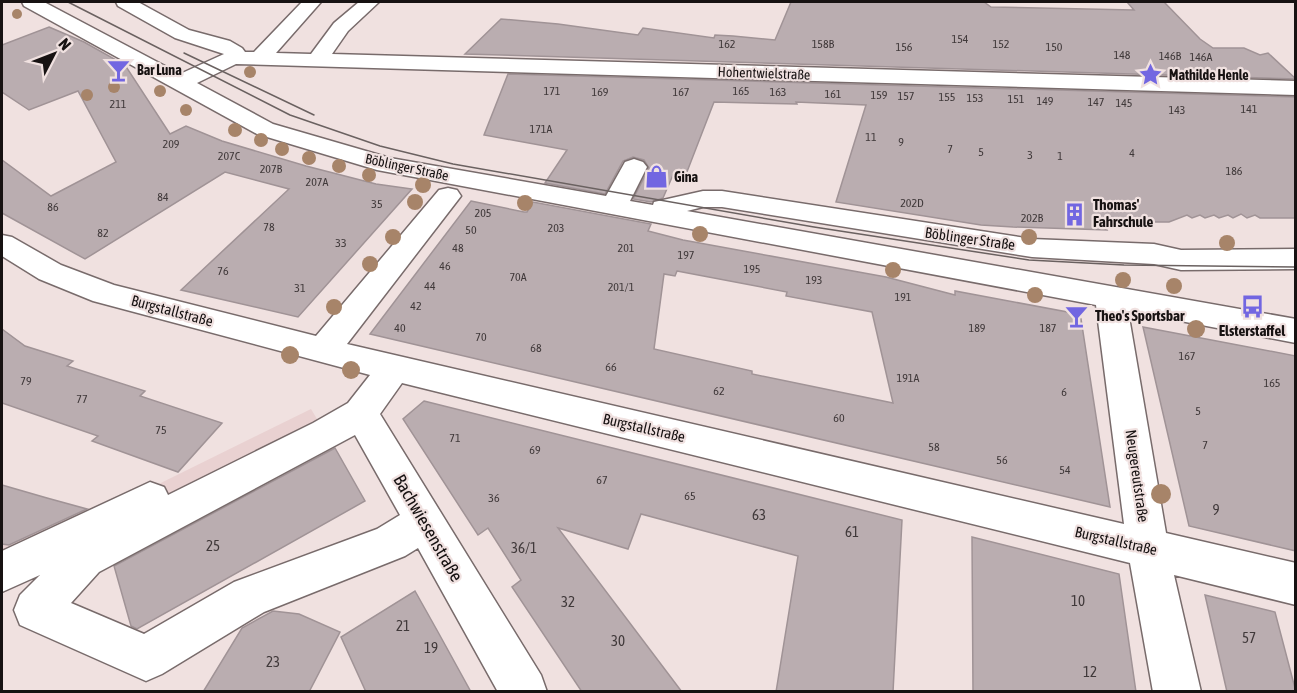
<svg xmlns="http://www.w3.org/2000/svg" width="1297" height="693" font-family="'Asap Condensed',sans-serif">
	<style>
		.built { fill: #e9d1d1 }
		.building { fill: #baadb0; stroke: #a09396; stroke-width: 1.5; fill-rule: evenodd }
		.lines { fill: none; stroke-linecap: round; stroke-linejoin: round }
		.minor-casing { stroke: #786b6b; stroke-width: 3 }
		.minor { fill: #fff; fill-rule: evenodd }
		.tram { stroke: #6a6160; stroke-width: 1.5 }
		.tree { fill: #a78469 }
		.labels { text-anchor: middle; stroke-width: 4.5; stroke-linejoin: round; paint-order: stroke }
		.number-label { font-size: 12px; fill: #40393a }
		.far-poi-label { font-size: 14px; font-weight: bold; fill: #171212; stroke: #f0e1e0; text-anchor: start }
		.far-street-label { font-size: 14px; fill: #171212; stroke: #f0e1e0 }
		.poi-label { font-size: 15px; font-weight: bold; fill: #171212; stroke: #f0e1e0; text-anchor: start }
		.street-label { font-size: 15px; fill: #171212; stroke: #f0e1e0 }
		.near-number-label { font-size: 15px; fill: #40393a }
		.near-street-label { font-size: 18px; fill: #171212; stroke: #f0e1e0 }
	</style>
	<rect width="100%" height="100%" fill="#f0e1e0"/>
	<!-- built -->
	<path class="built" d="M311,409l9,15 -318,160v-99l98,28z"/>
	<!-- building -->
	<g class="building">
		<path d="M791,2h193l7,5 143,3 -7,-8h37l36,37 13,9h31l16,7 8,-2 28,26 -831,-25 36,-35 57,5 80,11 5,-7 71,10 1,-3 18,1 42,4z"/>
		<path d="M49,27l35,15 41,23 45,69 16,-8 36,15 84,25 70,18 36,5 -114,128 -117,-27 108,-101 -64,-17 -140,87 -83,-46v-53l49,36 65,-34 -38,-71 -49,19 -27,-18v-47z"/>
		<path d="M508,74l788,23v121h-36l-5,-3 -8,3 -6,-4 -8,4 -5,-3 -9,3 -5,-3 -9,3 -5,-3 -8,3 -5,-3 -18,7h-67l5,8 -94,-3 -32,-2 -145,-23 30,-97 -70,-3 1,2 -83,-2 -29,75 -12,-2 -10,23 -12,4 -18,-3 16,-31 -5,-8 -11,-3 -10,4 -18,33 -60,-11 22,-33 -83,-15z"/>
		<path d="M471,201l53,11h3l6,-10 118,22 -3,7 35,9 203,37 69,18v-4l118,22 8,6 29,188 -740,-173zM677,271l110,21 -1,4 86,16 21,91 -141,-29v-3l-98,-22 10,-75 11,2z"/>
		<path d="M1143,327l153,29v195l-107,-25z"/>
		<path d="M2,329l23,17 48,15 -6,5 78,25 -5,5 82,27 -44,49 -86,-31 6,-5 -96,-33z"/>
		<path d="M424,401l478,119 -9,172h-117l22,-136 -157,-42 -13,35 -70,-21 124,164h-100l-70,-105 9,-7 -33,-52 -10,7 -75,-116z"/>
		<path d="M335,448l30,53 -228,128 -6,-3 -17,-60z"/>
		<path d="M2,485l45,13 40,11 -78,36 -7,-1z"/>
		<path d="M972,537l147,37 17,118h-163z"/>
		<path d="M415,591l23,41 33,60h-105l-25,-55z"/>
		<path d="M1205,595l70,17 21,80h-69z"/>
		<path d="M273,611l26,3 41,18 -31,60h-106l39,-64z"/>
	</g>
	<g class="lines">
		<defs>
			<path id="minor" d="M22,2h22l136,72 44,-20 -49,-16 -57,-32 -2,-4h22l51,28 41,11 12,7 3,4h9l48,-50h19l-45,51 35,1 23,-31 25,-21h20l-31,29 -16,23 964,27v14l-1060,-31 -39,19 76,41 117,34 216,38 19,-34 9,-3 9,3 4,5 -17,34 23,4 1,-3 49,-11h19l310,48 122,5 27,6 115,-1v20l-115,1 -27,-6 -122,-7 -310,-50h-19l-16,4 609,108v24l-168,-32 38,222 130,30v42l-122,-30 27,117h-48l-23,-129 -728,-180 -22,31 161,261 6,17h-49l-80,-144 -13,8 -141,56 -102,62 -16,7 -126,-56 -6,-15 6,-15 20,-20 -38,17v-41l148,-69 14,5 4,8 145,-72 35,-20 22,-28 -277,-74 -54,-22 -37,-23v-21l10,2 49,28 53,20 202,51 123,-146 9,-2 9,2 4,6 -114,148 777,180 -28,-219 -719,-135 -120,-36 -233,-128zM355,435l45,80 -23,14 -143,53 -90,52 -73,-31 28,-31z"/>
		</defs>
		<!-- minor casing -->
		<use href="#minor" class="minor-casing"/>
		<!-- minor -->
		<use href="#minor" class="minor"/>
		<!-- tram -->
		<g class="tram">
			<path d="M68,2l222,113 90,31 73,18 361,63 215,33 95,5 172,2"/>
			<path d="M184,53l130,62"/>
		</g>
	</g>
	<!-- trees -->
	<g class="tree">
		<circle cx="17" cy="14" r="5"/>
		<circle cx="250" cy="72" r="6"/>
		<circle cx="114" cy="87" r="6"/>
		<circle cx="160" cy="91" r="6"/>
		<circle cx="87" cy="95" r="6"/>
		<circle cx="186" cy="110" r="6"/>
		<circle cx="235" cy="130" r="7"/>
		<circle cx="261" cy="140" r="7"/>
		<circle cx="282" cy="149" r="7"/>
		<circle cx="309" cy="158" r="7"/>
		<circle cx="339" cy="166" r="7"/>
		<circle cx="369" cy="175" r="7"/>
		<circle cx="423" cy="185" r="8"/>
		<circle cx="415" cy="202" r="8"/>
		<circle cx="525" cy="203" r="8"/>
		<circle cx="700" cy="234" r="8"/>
		<circle cx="393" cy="237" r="8"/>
		<circle cx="1029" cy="237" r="8"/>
		<circle cx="1227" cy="243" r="8"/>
		<circle cx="370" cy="264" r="8"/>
		<circle cx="893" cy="270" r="8"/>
		<circle cx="1123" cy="280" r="8"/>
		<circle cx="1174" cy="286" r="8"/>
		<circle cx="1035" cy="295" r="8"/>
		<circle cx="334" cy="307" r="8"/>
		<circle cx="1196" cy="329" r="9"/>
		<circle cx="290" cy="355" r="9"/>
		<circle cx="351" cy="370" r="9"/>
		<circle cx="1161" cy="494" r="10"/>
	</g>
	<!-- icons -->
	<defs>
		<symbol id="bar-bare" viewBox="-9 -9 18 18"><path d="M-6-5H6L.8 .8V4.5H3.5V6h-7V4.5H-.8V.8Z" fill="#7266e1" stroke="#f0e1e0" stroke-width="2.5" paint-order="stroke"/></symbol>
		<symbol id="sight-bare" viewBox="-9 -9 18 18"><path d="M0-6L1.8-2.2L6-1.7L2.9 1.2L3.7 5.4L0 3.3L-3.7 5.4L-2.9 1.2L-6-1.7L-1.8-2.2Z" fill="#7266e1" stroke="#f0e1e0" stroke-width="2.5" paint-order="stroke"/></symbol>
		<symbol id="shop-bare" viewBox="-9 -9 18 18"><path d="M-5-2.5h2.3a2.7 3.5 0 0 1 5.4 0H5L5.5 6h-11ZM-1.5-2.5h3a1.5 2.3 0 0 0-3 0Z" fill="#7266e1" stroke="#f0e1e0" stroke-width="2.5" paint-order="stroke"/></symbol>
		<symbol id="building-bare" viewBox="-9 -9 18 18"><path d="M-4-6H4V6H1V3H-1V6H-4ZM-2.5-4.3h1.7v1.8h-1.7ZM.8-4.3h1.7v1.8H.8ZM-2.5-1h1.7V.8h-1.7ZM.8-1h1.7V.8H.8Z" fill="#7266e1" stroke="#f0e1e0" stroke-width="2.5" paint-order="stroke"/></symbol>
		<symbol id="bus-bare" viewBox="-9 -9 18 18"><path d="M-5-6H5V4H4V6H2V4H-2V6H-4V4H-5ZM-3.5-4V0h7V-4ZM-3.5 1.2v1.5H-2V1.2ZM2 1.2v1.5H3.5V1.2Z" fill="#7266e1" stroke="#f0e1e0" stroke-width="2.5" paint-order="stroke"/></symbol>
	</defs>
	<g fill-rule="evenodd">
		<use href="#bar-bare" x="102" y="54" width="33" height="33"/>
		<use href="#sight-bare" x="1134" y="58" width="33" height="33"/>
		<use href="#shop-bare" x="640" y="160" width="33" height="33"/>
		<use href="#building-bare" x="1058" y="198" width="33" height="33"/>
		<use href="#bus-bare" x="1236" y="290" width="33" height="33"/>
		<use href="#bar-bare" x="1060" y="300" width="33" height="33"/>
	</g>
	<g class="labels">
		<!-- number labels -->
		<g class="number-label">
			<text x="960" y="43">154</text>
			<text x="727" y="48">162</text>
			<text x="823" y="48">158B</text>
			<text x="1001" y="48">152</text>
			<text x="904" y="51">156</text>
			<text x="1054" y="51">150</text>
			<text x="1122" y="59">148</text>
			<text x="1170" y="60">146B</text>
			<text x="1201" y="61">146A</text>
			<text x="552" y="95">171</text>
			<text x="741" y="95">165</text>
			<text x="600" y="96">169</text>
			<text x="681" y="96">167</text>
			<text x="778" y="96">163</text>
			<text x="833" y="98">161</text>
			<text x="879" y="99">159</text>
			<text x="906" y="100">157</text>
			<text x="947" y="101">155</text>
			<text x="975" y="102">153</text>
			<text x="1016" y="103">151</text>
			<text x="1045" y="105">149</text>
			<text x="1096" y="106">147</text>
			<text x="1124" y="107">145</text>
			<text x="118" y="108">211</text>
			<text x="1249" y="113">141</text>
			<text x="1177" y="114">143</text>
			<text x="541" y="133">171A</text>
			<text x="871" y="141">11</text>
			<text x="901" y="146">9</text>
			<text x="171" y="148">209</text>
			<text x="950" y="153">7</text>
			<text x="981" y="156">5</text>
			<text x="1132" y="157">4</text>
			<text x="1030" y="159">3</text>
			<text x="229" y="160">207C</text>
			<text x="1060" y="160">1</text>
			<text x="271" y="173">207B</text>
			<text x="1234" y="175">186</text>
			<text x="317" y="186">207A</text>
			<text x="163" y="201">84</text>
			<text x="912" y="207">202D</text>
			<text x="377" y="208">35</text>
			<text x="53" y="211">86</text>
			<text x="483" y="217">205</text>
			<text x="1032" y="222">202B</text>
			<text x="269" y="231">78</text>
			<text x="556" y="232">203</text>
			<text x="471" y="234">50</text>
			<text x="103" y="237">82</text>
			<text x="341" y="247">33</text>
			<text x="458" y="252">48</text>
			<text x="626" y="252">201</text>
			<text x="686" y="259">197</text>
			<text x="445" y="270">46</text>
			<text x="752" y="273">195</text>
			<text x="223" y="275">76</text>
			<text x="518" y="281">70A</text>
			<text x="814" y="284">193</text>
			<text x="430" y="290">44</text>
			<text x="621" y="291">201/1</text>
			<text x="300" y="292">31</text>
			<text x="903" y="301">191</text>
			<text x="416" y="310">42</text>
			<text x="400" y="332">40</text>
			<text x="977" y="332">189</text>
			<text x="1048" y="332">187</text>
			<text x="481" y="341">70</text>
			<text x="536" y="352">68</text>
			<text x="1187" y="360">167</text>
			<text x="611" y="371">66</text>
			<text x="908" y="382">191A</text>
			<text x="26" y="385">79</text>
			<text x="1272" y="387">165</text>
			<text x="719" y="395">62</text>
			<text x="1064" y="396">6</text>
			<text x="82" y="403">77</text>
			<text x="1198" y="415">5</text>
			<text x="839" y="422">60</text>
			<text x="161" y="434">75</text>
			<text x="455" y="442">71</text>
			<text x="1205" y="449">7</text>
			<text x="934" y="451">58</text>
			<text x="535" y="454">69</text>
			<text x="1002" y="464">56</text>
			<text x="1065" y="474">54</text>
			<text x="602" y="484">67</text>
			<text x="690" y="500">65</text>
			<text x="494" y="502">36</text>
		</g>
		<!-- far-poi labels -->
		<g class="far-poi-label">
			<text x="137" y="75">Bar Luna</text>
			<text x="1169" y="80">Mathilde Henle</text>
			<text x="674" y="182">Gina</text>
		</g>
		<!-- far-street labels -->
		<g class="far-street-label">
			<text transform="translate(764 73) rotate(2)" y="5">Hohentwielstraße</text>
			<text transform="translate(407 167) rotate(12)" y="5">Böblinger Straße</text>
		</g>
		<!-- poi labels -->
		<g class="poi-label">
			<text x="1093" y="210">Thomas'<tspan x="1093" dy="17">Fahrschule</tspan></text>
			<text x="1095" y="321">Theo's Sportsbar</text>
			<text x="1252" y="336" text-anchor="middle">Elsterstaffel</text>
		</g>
		<!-- street labels -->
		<g class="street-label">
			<text transform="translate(970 239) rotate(8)" y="5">Böblinger Straße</text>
			<text transform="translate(172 311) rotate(15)" y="5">Burgstallstraße</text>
			<text transform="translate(644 428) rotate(13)" y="5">Burgstallstraße</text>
			<text transform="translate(1137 476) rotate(82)" y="5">Neugereutstraße</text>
			<text transform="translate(1116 541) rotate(13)" y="5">Burgstallstraße</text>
		</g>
		<!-- near-number labels -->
		<g class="near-number-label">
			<text x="1216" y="515">9</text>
			<text x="759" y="520">63</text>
			<text x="852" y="537">61</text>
			<text x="213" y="551">25</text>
			<text x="524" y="553">36/1</text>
			<text x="1078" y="606">10</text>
			<text x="568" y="607">32</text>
			<text x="403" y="631">21</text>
			<text x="1249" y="643">57</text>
			<text x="618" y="646">30</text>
			<text x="431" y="653">19</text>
			<text x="273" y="667">23</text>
			<text x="1090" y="677">12</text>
		</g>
		<!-- near-street labels -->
		<g class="near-street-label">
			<text transform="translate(428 528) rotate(60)" y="6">Bachwiesenstraße</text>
		</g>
	</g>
	<!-- border -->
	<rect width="1297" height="693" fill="none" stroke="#171212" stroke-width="6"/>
	<!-- north arrow -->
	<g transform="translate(54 54) rotate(48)" stroke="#f0e1e0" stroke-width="4.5" paint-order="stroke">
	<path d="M0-4.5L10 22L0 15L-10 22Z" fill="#171212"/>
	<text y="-9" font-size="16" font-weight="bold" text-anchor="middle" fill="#171212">N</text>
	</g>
</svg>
